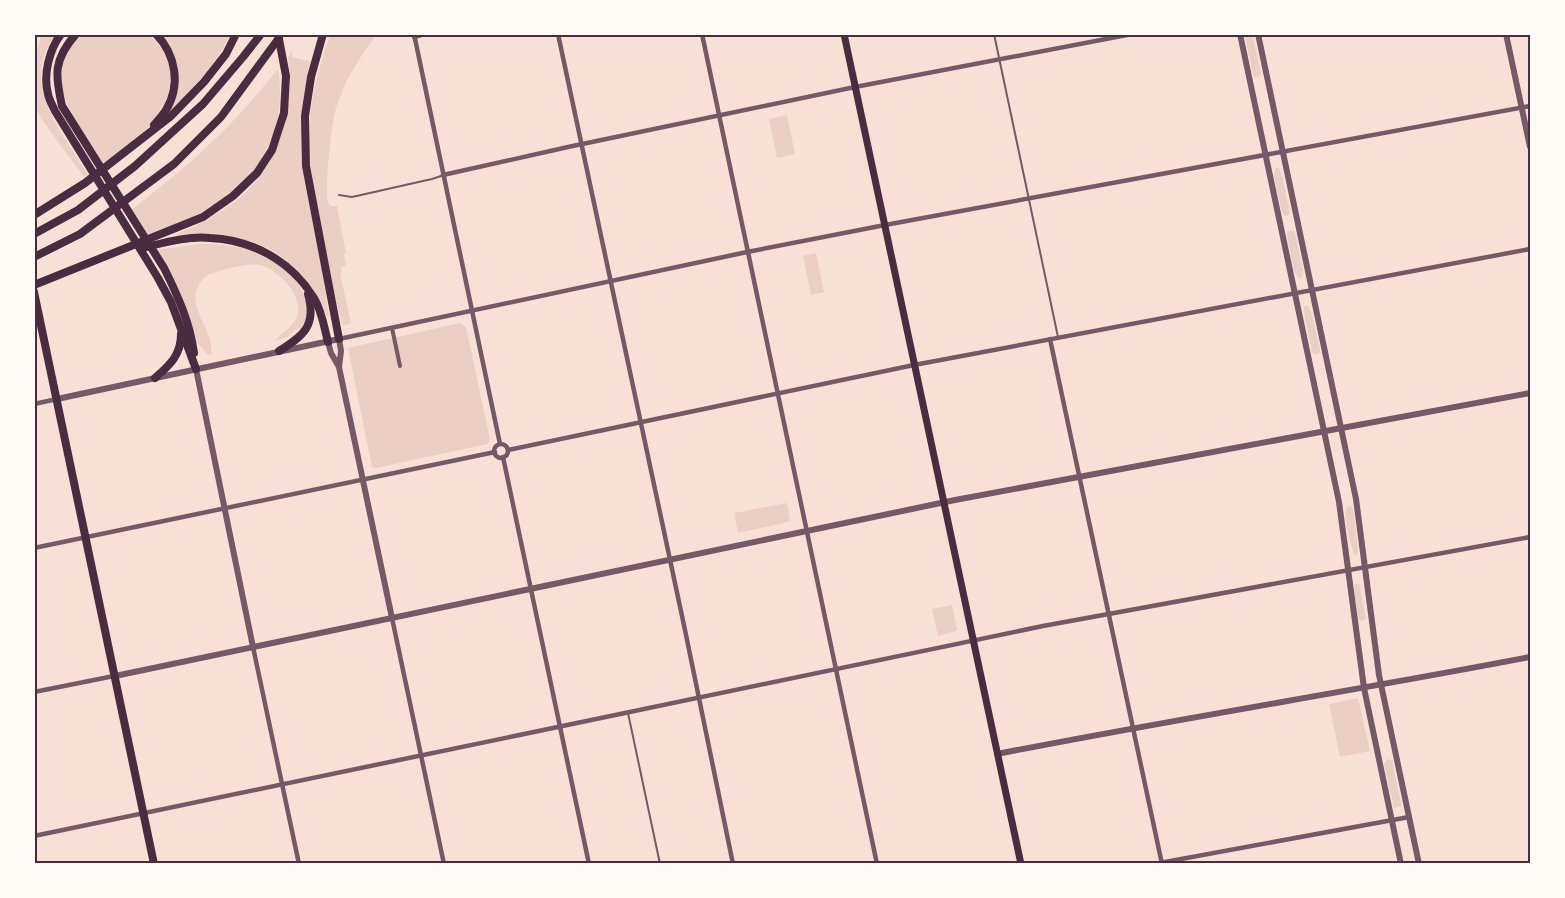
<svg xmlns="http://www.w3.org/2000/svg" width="1565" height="898" font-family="Cabin,sans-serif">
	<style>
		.green { fill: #ebcfc5 }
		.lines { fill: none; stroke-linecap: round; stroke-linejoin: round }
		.service { stroke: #755966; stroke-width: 2 }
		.pedestrian { stroke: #755966; stroke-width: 4 }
		.minor { stroke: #755966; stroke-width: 4.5 }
		.tertiary { stroke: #755966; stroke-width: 6 }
		.secondary { stroke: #4a2c40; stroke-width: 7 }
		.primary { stroke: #4a2c40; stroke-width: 8 }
		.motorway { stroke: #4a2c40; stroke-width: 8 }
		.neatline { fill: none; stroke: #4a2c40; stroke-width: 2 }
	</style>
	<rect width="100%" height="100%" fill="#f7e1d7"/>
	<!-- green -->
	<g class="green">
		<path d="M41,35h14c-36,49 7,97 33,140l-4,2 -41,-56 -8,-14v-48z"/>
		<path d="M83,35h65c11,8 20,20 22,35 5,43 -36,72 -68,94 -23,-38 -69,-92 -19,-129z"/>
		<path d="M161,35h69c-15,30 -37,53 -61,78l-1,-1c16,-30 13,-51 -7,-77z"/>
		<path d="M330,35h46c-12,17 -25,35 -33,55 -3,7 -6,15 -8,22 -3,11 -12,85 -6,92 2,3 4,2 8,2l9,47 -2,1 2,11 -5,2 1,5 -2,1 11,50 -8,3c-8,-24 -12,-51 -17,-76 -11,-52 -24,-105 -12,-158 4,-20 10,-39 16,-57z"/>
		<path d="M1245,35h7l1,2 8,37 -4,4 -3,-1 -1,-2z"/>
		<path d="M292,50v7l20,5 -10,88 3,34 15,74 9,58h-2c-16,-39 -48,-71 -91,-78 -19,-3 -40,-1 -60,-2l-1,-1c20,-9 39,-18 57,-31 46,-33 64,-93 56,-147z"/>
		<path d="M278,69c11,65 -23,117 -80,146 -17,8 -34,14 -51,20l-16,-25c34,-26 68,-54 98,-85 18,-18 33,-37 49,-56z"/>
		<path d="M787,115l8,39 -18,4 -8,-39z"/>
		<path d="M1275,168h4l3,8 8,37 -3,3 -4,-1 -1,-2 -8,-36z"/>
		<path d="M1290,230l4,1 1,2 8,37 -1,8h-4l-4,-7 -7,-36v-3z"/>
		<path d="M200,244c17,0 34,1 50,6 25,9 58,32 57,61 0,7 -3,12 -6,18l-4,-1 -10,9 -12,4c6,-8 18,-14 22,-24 7,-21 -18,-47 -37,-52 -9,-3 -46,6 -54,11 -5,4 -8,10 -10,16 -3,14 8,31 13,44 2,6 2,12 3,18l-4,1 -10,-12 -17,-48 -25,-45z"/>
		<path d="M816,253l8,39 -13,3 -8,-39z"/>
		<path d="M1304,306h4l4,8 8,35v3l-4,3 -4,-3 -8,-39z"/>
		<path d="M460,323l6,4 24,112 -2,5 -112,24 -4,-1 -24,-119z"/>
		<path d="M787,503l3,18 -2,1 -50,11 -4,-20z"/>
		<path d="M1347,506l5,1 1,2 5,41 -1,5h-3c-3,-12 -12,-37 -7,-49z"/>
		<path d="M1355,584h4l7,34 -3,3 -4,-1 -1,-2 -4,-30z"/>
		<path d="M952,605l5,25 -1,1 -18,5 -6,-27z"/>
		<path d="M1358,698l12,53 -30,6 -11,-53z"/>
		<path d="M1387,759l4,1 1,1 9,42v3l-7,2 -10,-44z"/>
	</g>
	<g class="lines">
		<!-- service -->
		<g class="service">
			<path d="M994,34l64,303"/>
			<path d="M339,195l13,2 80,-18 9,-3"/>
			<path d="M628,713l32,151"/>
		</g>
		<!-- pedestrian -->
		<path class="pedestrian" d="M392,328l8,38"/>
		<!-- minor -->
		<g class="minor">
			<path d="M414,34l86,410"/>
			<path d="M558,34l127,596 48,234"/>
			<path d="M702,34l175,830"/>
			<path d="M414,37l11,-3"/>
			<path d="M443,175l125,-28 287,-60 277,-53"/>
			<path d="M339,339l408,-87 138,-27 645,-119"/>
			<path d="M1050,339l112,525"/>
			<path d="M34,404l23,-5"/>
			<circle cx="501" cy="451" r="7"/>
			<path d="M508,450l406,-85 616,-116"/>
			<path d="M503,457l86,407"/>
			<path d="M34,548l461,-96"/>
			<path d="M392,618l52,246"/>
			<path d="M253,647l46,217"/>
			<path d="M34,692l80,-16"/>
			<path d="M34,836l1009,-210 487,-89"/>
			<path d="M1154,864l255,-47"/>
		</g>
		<!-- tertiary -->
		<g class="tertiary">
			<path d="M1240,34l99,468 25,186 37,176"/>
			<path d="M1258,34l98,465 23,176 40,189"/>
			<path d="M1506,34l24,113"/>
			<path d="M328,342l3,11 8,14"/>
			<path d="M196,369l57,278"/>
			<path d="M57,399l282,-60 2,12 -2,16 53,251"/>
			<path d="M115,676l840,-176 575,-107"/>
			<path d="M997,754c178,-35 356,-63 533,-97"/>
		</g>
		<!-- secondary -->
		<path class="secondary" d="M844,34l177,830"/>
		<!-- primary -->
		<path class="primary" d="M34,292l120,572"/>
		<!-- motorway -->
		<g class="motorway">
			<path d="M61,34c-12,16 -18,41 -13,60 1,6 5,12 7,17l103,167 13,24 25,67"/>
			<path d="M76,34c-23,26 -21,41 -14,72l102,162c14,28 26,55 30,85"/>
			<path d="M323,34l-12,43 -6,39 1,50 33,173"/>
			<path d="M154,125c4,-5 9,-10 12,-15 15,-25 10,-55 -10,-76"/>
			<path d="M34,215l51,-32 86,-67 33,-34 22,-28 10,-20"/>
			<path d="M34,234l44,-24 57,-44 68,-62 40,-47 18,-23"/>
			<path d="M146,247c21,-5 43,-11 64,-9 43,2 81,23 104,60 8,13 10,29 14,44"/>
			<path d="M34,257l46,-23 94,-70 47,-47 58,-79"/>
			<path d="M34,285l169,-68 30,-21 24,-23 15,-23 12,-37 2,-37 -8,-42"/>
			<path d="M279,351c24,-15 38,-25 29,-57"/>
			<path d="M155,378c15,-13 26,-23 26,-44"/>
		</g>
	</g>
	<!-- border -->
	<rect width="1565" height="898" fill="none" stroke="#fffaf5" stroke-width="72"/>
	<rect x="36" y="36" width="1493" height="826" class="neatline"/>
</svg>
